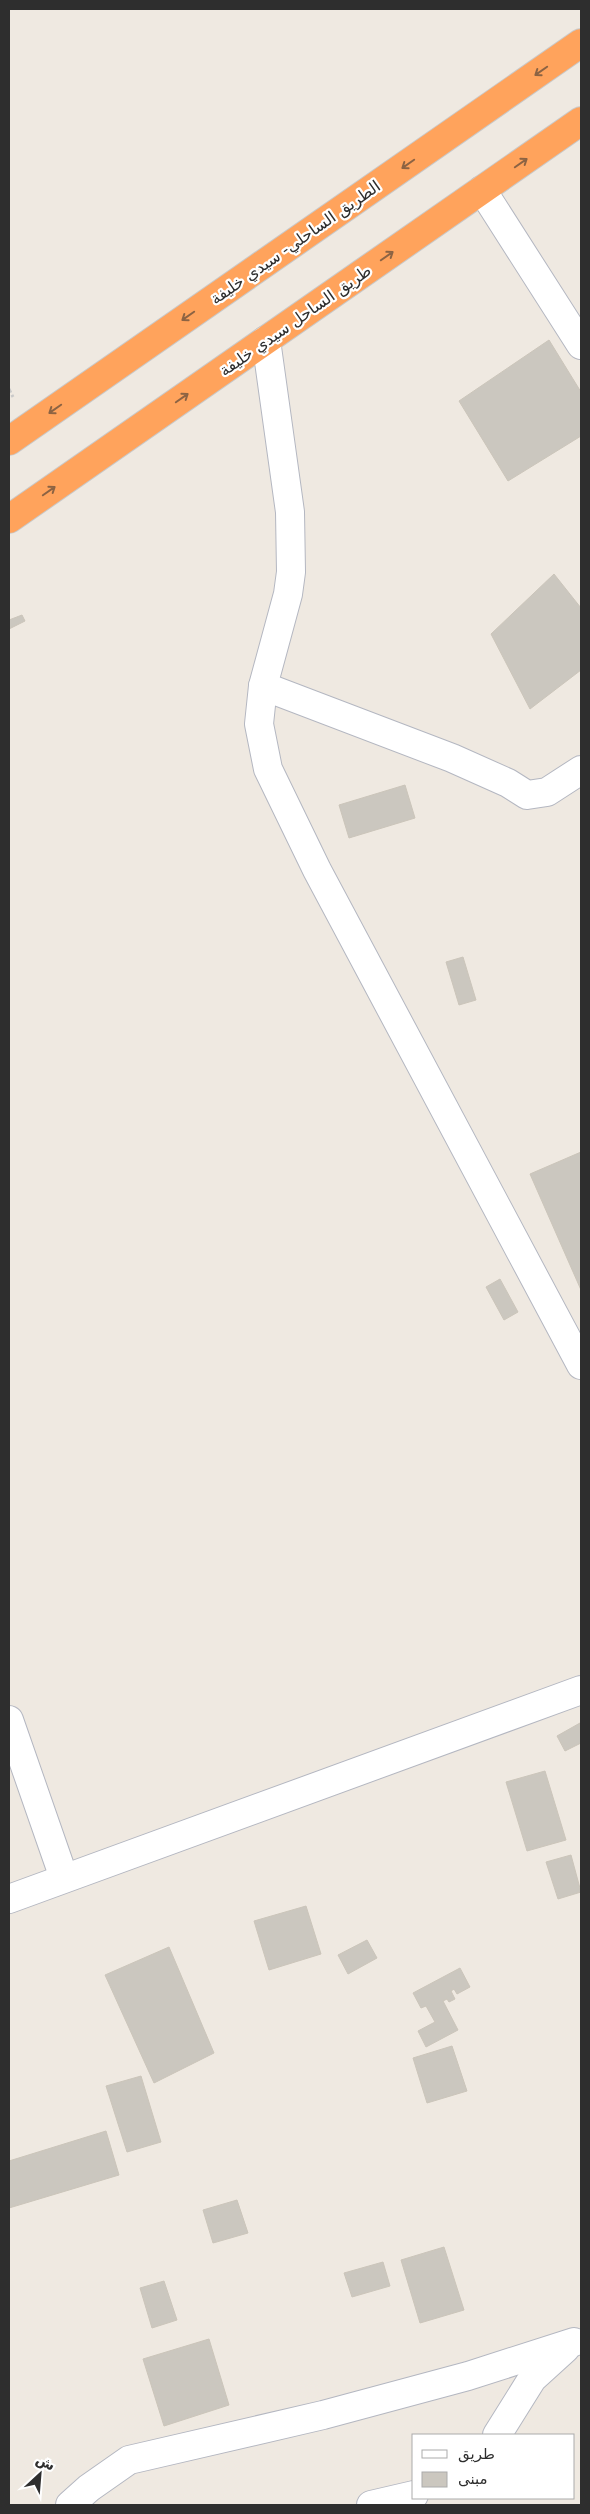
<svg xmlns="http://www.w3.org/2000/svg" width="590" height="2514" font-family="'DejaVu Sans','Noto Sans Arabic',sans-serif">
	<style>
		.building { fill: #cbc7bf; stroke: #cbc5ba }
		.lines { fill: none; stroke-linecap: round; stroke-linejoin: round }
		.minor-casing { stroke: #b4b7c1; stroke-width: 30 }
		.highway-casing { stroke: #c9c9c9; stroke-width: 30 }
		.path { stroke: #c9c9c9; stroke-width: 3; stroke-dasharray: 4 2.5; stroke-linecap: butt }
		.minor { stroke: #fff; stroke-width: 28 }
		.highway { stroke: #ffa35c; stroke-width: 28 }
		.oneway { stroke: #8c6343 }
		.labels { text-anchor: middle; stroke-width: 4.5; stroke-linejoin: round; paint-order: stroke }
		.street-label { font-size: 16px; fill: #2e2e2e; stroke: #fff }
	</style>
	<rect width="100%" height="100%" fill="#efe9e1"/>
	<!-- building -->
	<g class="building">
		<path d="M549,340l32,52v44l-73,45 -49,-80z"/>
		<path d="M554,574l27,34v62l-51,39 -39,-75z"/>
		<path d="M22,615l3,6 -16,8v-9z"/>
		<path d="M405,785l10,33 -66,20 -10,-33z"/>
		<path d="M463,957l13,43 -17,5 -13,-43z"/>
		<path d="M581,1152v138l-51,-116z"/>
		<path d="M500,1279l18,33 -14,8 -18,-33z"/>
		<path d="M580,1723l1,20 -16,8 -8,-15z"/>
		<path d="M545,1771l21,69 -39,11 -21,-69z"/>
		<path d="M571,1855l10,37 -23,7 -12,-37z"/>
		<path d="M306,1906l15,48 -52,16 -15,-49z"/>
		<path d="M367,1940l10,18 -29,16 -10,-19z"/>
		<path d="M169,1947l45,106 -60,30 -49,-108z"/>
		<path d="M460,1968l10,19 -13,7 -3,-5 -3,2 4,8 -6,3 -2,-3 -4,2 15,29 -32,17 -8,-16 17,-9 -9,-16 -5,2 -8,-15z"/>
		<path d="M452,2046l15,45 -40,12 -14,-45z"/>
		<path d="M141,2076l20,66 -34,10 -21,-66z"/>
		<path d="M106,2131l13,44 -110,33v-47z"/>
		<path d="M237,2200l11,33 -35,10 -10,-33z"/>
		<path d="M444,2247l20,63 -44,13 -19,-63z"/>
		<path d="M383,2262l7,24 -38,11 -8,-24z"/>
		<path d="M164,2281l13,39 -25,8 -12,-40z"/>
		<path d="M209,2339l20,66 -65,21 -21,-67z"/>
	</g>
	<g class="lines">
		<defs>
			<g id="minor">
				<path d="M482,190l99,155"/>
				<path d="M266,340l24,172 1,60 -3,22 -25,92 -4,38 9,45 49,101 264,495"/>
				<path d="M263,686l189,72 56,25 19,12 20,-3 34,-22"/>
				<path d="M9,1720l55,158"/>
				<path d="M9,1899l572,-209"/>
				<path d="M497,2435l35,-56 33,-30"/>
				<path d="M70,2505l19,-17 40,-28 194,-45 145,-39 106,-34"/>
				<path d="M371,2505l43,-10"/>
			</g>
			<g id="highway">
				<path d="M9,441l572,-398"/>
				<path d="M9,519l572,-398"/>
			</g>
		</defs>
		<!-- minor casing -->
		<use href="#minor" class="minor-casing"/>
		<!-- highway casing -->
		<use href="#highway" class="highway-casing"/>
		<!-- path -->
		<path class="path" d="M9,389l4,8"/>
		<!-- minor -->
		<use href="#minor" class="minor"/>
		<!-- highway -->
		<use href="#highway" class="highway"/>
	</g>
	<!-- one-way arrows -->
	<defs><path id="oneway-shaft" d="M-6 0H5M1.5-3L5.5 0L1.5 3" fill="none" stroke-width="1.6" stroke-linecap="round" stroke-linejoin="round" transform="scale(1.25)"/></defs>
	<g class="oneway">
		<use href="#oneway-shaft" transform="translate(541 71) rotate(145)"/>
		<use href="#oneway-shaft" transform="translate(521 163) rotate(-35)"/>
		<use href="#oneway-shaft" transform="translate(408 164) rotate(145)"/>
		<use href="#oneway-shaft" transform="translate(387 256) rotate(-35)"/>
		<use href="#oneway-shaft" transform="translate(188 316) rotate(145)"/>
		<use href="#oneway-shaft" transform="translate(182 398) rotate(-35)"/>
		<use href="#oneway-shaft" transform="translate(55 409) rotate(145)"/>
		<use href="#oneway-shaft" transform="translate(49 491) rotate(-35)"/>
	</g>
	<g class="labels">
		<!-- street labels -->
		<g class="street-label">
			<text transform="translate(295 242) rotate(-35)" y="6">الطريق الساحلي- سيدي خليفة</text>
			<text transform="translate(295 320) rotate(-35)" y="6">طريق الساحل سيدي خليفة</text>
		</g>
	</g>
	<!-- border -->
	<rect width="590" height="2514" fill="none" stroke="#2e2e2e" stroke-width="20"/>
	<!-- legend -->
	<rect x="412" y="2434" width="162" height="65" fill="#ffffff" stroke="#ababab"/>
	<rect x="422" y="2450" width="25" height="8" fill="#ffffff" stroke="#ababab"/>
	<text x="458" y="2459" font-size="15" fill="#2e2e2e">طريق</text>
	<rect x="422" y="2472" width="25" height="15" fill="#cbc7bf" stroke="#ababab"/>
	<text x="458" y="2484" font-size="15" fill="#2e2e2e">مبنى</text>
	<!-- north arrow -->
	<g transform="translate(40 2474) rotate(26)" stroke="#ffffff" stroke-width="4" paint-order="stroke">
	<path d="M0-4L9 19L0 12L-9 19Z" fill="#2e2e2e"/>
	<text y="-8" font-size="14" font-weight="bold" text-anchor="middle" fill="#2e2e2e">ش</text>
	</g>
</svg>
